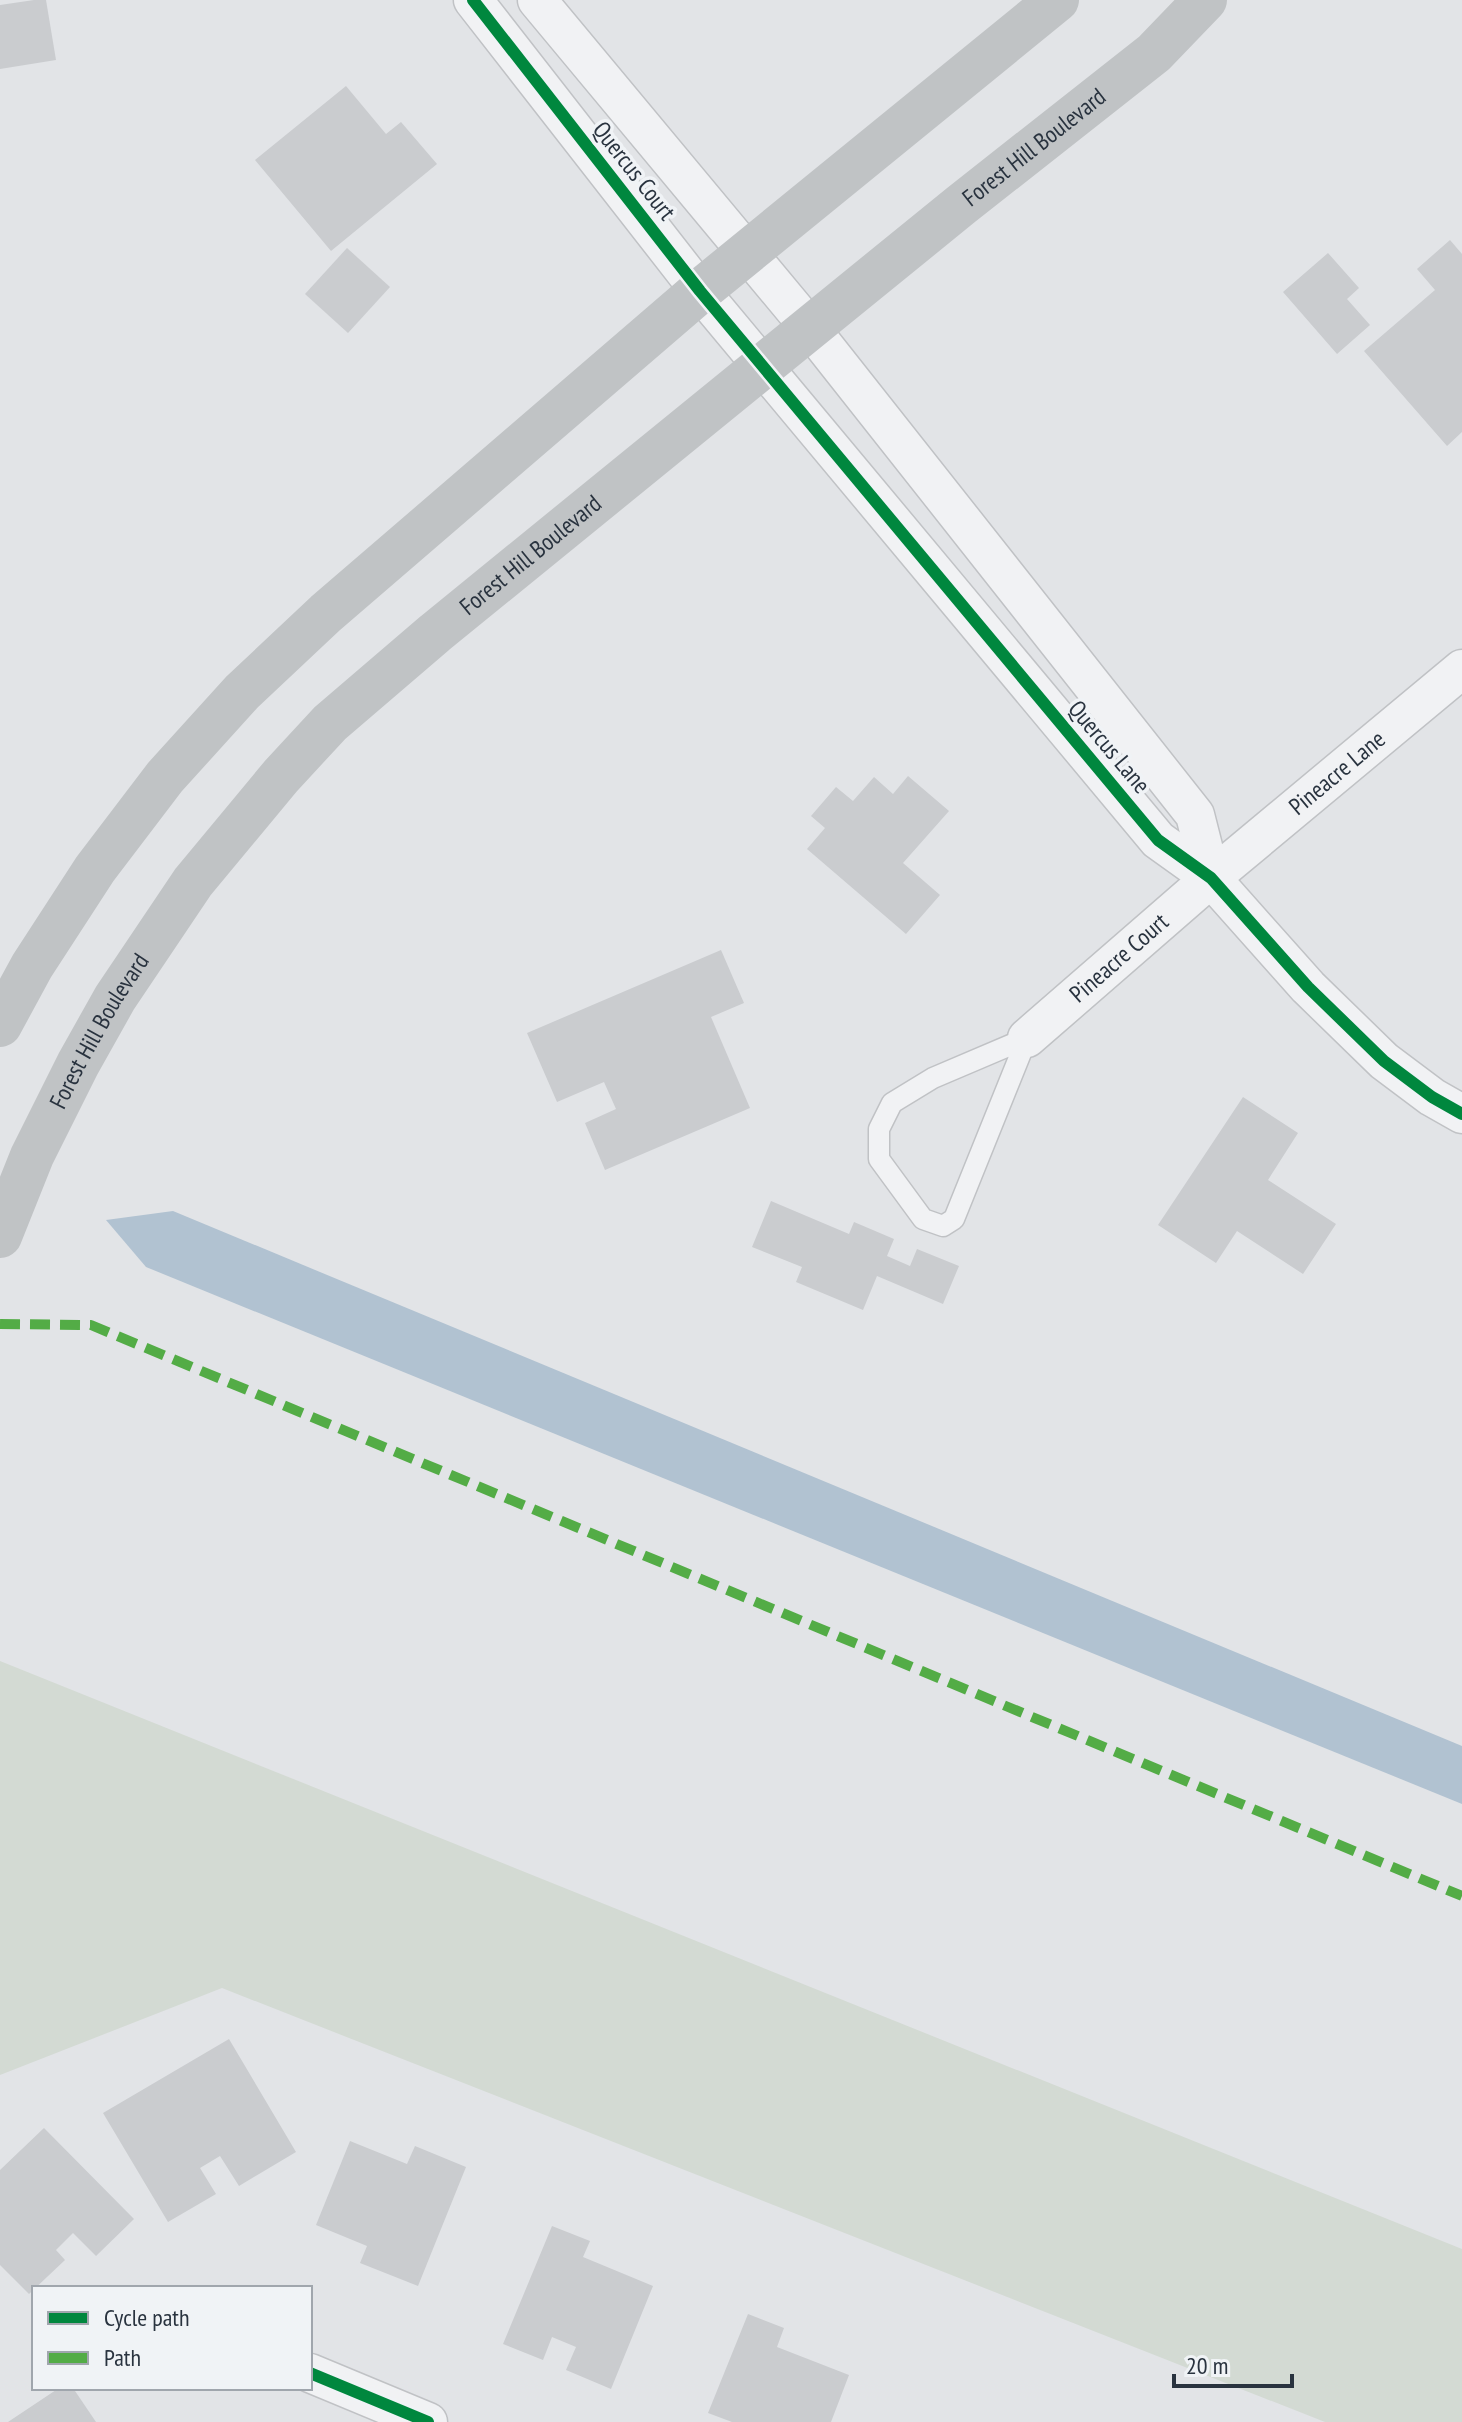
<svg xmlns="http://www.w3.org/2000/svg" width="1462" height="2422" font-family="'PT Sans Narrow',sans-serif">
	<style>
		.green { fill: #d3dad3 }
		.water { fill: #b1c2d1 }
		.building { fill: #cacccf }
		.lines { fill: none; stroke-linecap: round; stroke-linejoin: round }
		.service-casing { stroke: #c0c2c5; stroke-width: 23 }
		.minor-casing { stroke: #c0c2c5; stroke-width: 41 }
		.service { stroke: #f1f2f4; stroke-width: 20 }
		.minor { stroke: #f1f2f4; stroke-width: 38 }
		.secondary { stroke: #c0c3c5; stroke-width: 44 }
		.quiet { stroke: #53ac46; stroke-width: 10; stroke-dasharray: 20 10; stroke-linecap: butt }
		.cycleway-casing { stroke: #f0f3f6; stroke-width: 17 }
		.cycleway { stroke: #00873e; stroke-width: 12 }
		.labels { text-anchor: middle; stroke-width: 7; stroke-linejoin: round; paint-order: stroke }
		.street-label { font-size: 24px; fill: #29333f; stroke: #f0f3f6 }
	</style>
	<rect width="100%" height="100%" fill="#e2e4e7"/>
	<!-- green -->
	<path class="green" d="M0,1661l1462,588v173h-137l-1103,-434 -222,87z"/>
	<!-- water -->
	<path class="water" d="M173,1211l1289,535v58l-1316,-537 -40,-47z"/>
	<!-- building -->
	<g class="building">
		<path d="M34,0h12l10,60 -56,9v-64z"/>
		<path d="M346,86l40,48 15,-12 36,42 -106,87 -76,-91z"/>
		<path d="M1450,240l12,14v178l-15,14 -83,-95 71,-61 -18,-21z"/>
		<path d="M347,248l43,39 -42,46 -43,-39z"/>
		<path d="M1328,253l31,35 -12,11 23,26 -33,29 -54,-62z"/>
		<path d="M908,776l41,35 -46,52 37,32 -34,39 -99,-85 18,-21 -14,-12 25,-29 17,14 21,-24 19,17z"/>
		<path d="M721,950l23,53 -33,14 39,91 -145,62 -20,-47 31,-14 -12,-27 -47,20 -30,-69z"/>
		<path d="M1243,1097l55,36 -30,47 68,44 -33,50 -66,-43 -21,32 -58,-38z"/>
		<path d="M771,1201l78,33 5,-12 40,17 -7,17 23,10 7,-17 42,17 -16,38 -66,-28 -14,34 -67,-28 6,-15 -50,-20z"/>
		<path d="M229,2039l67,113 -57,34 -19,-30 -20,12 16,26 -48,28 -65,-109z"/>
		<path d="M44,2128l90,91 -38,37 -23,-23 -17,17 9,10 -36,34 -29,-29v-95z"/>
		<path d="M350,2141l57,23 8,-18 51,21 -48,119 -58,-23 7,-17 -51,-21z"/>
		<path d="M552,2226l38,15 -7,16 70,29 -42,103 -45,-19 10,-23 -24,-10 -9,23 -40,-16z"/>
		<path d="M748,2314l36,14 -7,19 72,28 -18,47h-99l-24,-9z"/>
		<path d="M59,2388h14l23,34h-88z"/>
	</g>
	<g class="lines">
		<defs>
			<path id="service" d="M1027,1038l-73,181 -11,7 -20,-7 -44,-60v-30l13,-26 41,-25z"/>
			<g id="minor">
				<path d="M473,0l227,291 458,549 53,38 97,109 76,74 48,36 30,17"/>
				<path d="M537,0l273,328 385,487 16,63"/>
				<path id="s1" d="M1027,1038l184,-160 251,-209"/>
				<path d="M310,2373l118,49"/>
			</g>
		</defs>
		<!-- service casing -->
		<use href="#service" class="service-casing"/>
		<!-- minor casing -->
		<use href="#minor" class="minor-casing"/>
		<!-- service -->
		<use href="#service" class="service"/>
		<!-- minor -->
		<use href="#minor" class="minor"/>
		<!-- secondary -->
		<g class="secondary">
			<path d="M0,1025l32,-59 63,-97 70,-92 77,-85 84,-79 374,-322 357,-291"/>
			<path id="s2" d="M0,1236l32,-80 46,-92 37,-66 78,-116 88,-106 49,-53 105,-90 328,-267 198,-161 193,-152 51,-53"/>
		</g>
		<!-- quiet -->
		<path class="quiet" d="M0,1324l91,1 1371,571"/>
		<defs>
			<g id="cycleway">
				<path d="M473,0l227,291 458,549 53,38 97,109 76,74 48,36 30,17"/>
				<path d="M310,2373l118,49"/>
			</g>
		</defs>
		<!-- cycleway casing -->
		<use href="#cycleway" class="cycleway-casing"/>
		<!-- cycleway -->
		<use href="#cycleway" class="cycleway"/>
	</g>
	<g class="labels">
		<!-- street labels -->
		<g class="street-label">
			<text dy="8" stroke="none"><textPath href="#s2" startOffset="1524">Forest Hill Boulevard</textPath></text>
			<text transform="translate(634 171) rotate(52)" y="8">Quercus Court</text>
			<text dy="8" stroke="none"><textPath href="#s2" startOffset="876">Forest Hill Boulevard</textPath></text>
			<text transform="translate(1109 747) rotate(50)" y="8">Quercus Lane</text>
			<text dy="8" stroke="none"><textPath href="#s1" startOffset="408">Pineacre Lane</textPath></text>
			<text dy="8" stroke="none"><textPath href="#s1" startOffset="122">Pineacre Court</textPath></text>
			<text dy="8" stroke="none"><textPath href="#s2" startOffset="228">Forest Hill Boulevard</textPath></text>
		</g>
	</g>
	<!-- legend -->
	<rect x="32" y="2286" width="280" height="104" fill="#f0f3f6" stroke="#a0a6ad" stroke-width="2"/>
	<rect x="48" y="2312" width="40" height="12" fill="#00873e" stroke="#a0a6ad" stroke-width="2"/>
	<text x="104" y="2326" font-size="24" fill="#29333f">Cycle path</text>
	<rect x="48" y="2352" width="40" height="12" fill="#53ac46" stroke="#a0a6ad" stroke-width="2"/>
	<text x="104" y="2366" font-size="24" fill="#29333f">Path</text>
	<!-- scale -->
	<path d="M1174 2374v12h118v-12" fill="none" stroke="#29333f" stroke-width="4"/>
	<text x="1186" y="2374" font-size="24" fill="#29333f" stroke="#f0f3f6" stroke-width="6" paint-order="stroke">20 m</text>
</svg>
